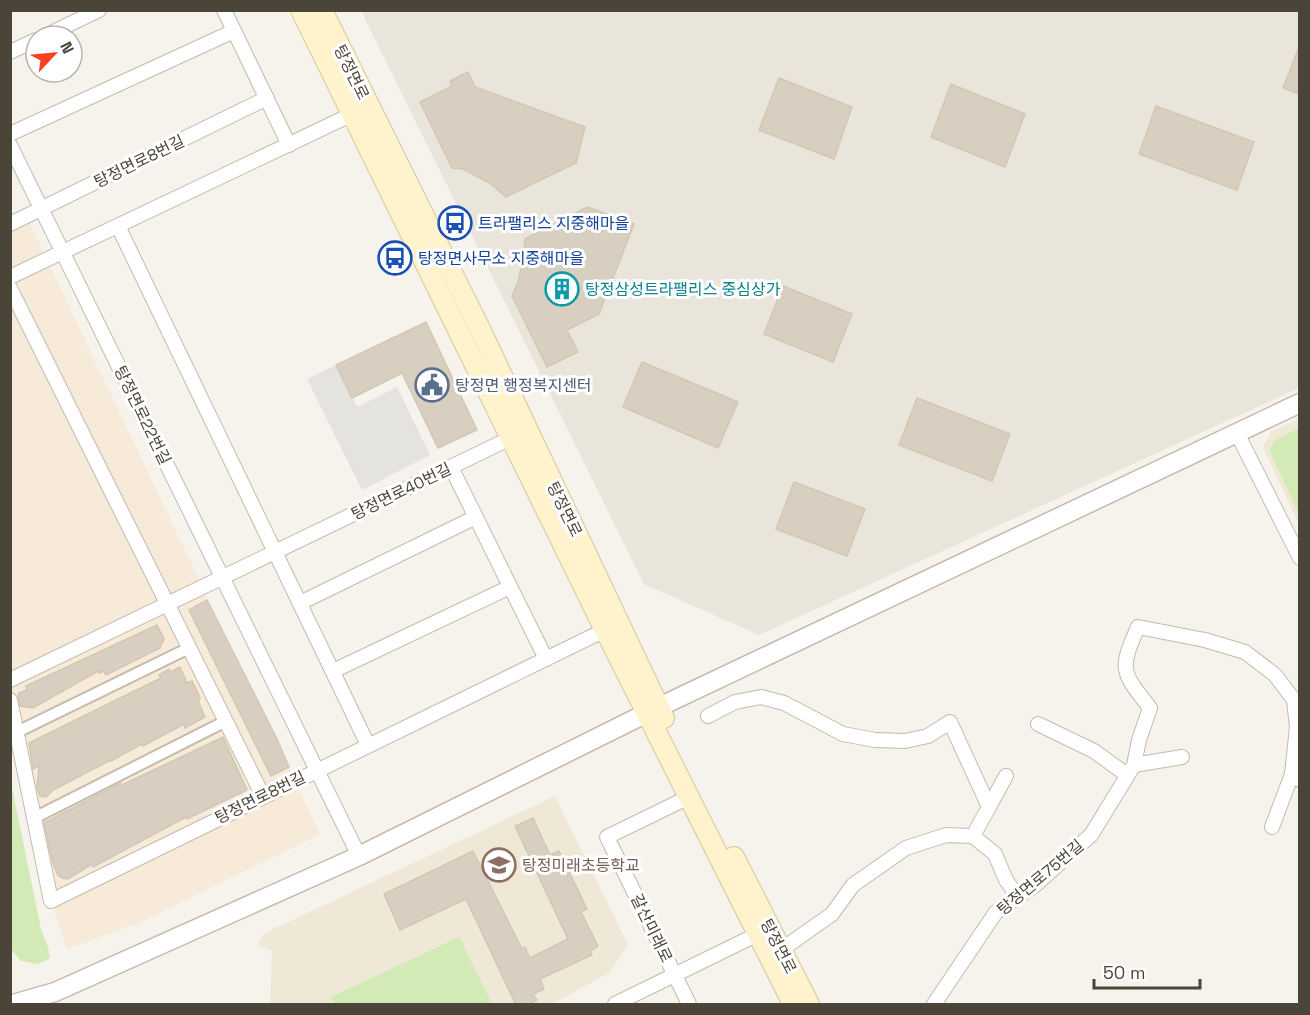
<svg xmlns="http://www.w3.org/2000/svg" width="1310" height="1015" font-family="'Space Grotesk','Noto Sans KR',sans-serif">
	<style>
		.residential { fill: #eae5da }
		.commercial { fill: #f7ead8 }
		.education { fill: #efe8d6 }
		.green { fill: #d2eab5 }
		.parking { fill: #e5e3e0 }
		.building { fill: #d8cfc1; stroke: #d3c7b4; stroke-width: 1.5 }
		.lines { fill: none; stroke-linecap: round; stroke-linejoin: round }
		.pedestrian-casing { stroke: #c2bbae; stroke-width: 14 }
		.minor-casing { stroke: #c2bbae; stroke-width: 16 }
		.tertiary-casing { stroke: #c2bbae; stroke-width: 21 }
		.secondary-casing { stroke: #d6c79b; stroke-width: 22 }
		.pedestrian { stroke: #fff; stroke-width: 10 }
		.minor { stroke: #fff; stroke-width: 14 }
		.tertiary { stroke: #fff; stroke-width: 18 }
		.secondary { stroke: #fff3cd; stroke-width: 20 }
		.labels { text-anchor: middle; stroke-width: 6; stroke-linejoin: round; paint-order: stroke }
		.street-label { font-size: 16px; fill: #4b4439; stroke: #fff }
		.transit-label { font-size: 16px; fill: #164399; stroke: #fff; text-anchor: start }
		.culture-label { font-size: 16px; fill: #0d838f; stroke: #fff; text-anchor: start }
		.service-label { font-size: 16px; fill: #4e5e75; stroke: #fff; text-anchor: start }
		.education-label { font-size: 16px; fill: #785e54; stroke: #fff; text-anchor: start }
	</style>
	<rect width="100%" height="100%" fill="#f6f3ec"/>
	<!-- residential -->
	<path class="residential" d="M361,11h938v377l-540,247 -115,-51z"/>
	<!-- commercial -->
	<path class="commercial" d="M29,222l291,612 -186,91 -67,24 -15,-46 -41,-209 -1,-463z"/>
	<!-- education -->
	<g class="education">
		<path d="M1299,419v106l-36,-78 8,-15z"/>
		<path d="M555,796l73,149 -19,28 -57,31h-282l2,-53 -14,-5 5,-12z"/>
	</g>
	<!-- green -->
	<g class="green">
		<path d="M1299,428v86l-29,-63 5,-11z"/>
		<path d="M10,778l31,151 7,18 2,11 -12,6 -17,-3 -10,-12z"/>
		<path d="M459,937l33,67h-157l-4,-7z"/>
	</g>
	<!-- parking -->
	<path class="parking" d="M336,365l21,42 40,-20 33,68 -68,35 -55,-111z"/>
	<!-- building -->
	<g class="building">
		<path d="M1299,47v47l-16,-6z"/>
		<path d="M468,72l7,15 110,40 -9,36 -70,34 -16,-14 -27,-14 -11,-1 -32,-66 32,-16 -2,-5z"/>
		<path d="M779,78l73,29 -18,52 -75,-29z"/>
		<path d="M951,84l74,30 -20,53 -74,-30z"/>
		<path d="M1156,106l98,36 -17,48 -98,-36z"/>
		<path d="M587,207l47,17 -35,90 -32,16 11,22 -31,15 -35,-71 6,-14 6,-27 1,-16z"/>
		<path d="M783,286l69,28 -19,48 -69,-28z"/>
		<path d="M426,322l51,108 -39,18 -36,-75 -50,25 -16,-33z"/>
		<path d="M642,362l96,40 -20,46 -95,-41z"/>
		<path d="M917,398l93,36 -18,47 -93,-36z"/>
		<path d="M794,482l71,27 -18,47 -71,-27z"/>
		<path d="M207,600l70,139 12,28 -18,9 -82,-166z"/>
		<path d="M157,625l7,14 -4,9 -54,27 -2,-4 -5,2 -1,-2 -65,37 -13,-2 -2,-10 1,-3 8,-3 -1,-4z"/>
		<path d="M180,667l7,16 5,-2 6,12 2,5 -2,3 7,16 -20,11 -1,-4 -41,22 -1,-2 -31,17v-1l-58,30 -7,7 -6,-1 -3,-8 2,-22 -6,3 -4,-26 132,-65 -2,-3 10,-6 1,3z"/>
		<path d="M223,737l24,53 -60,29 -1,-2 -93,50 -1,-3 -24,15 -6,-1 -4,-3 -5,-11 -9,-41 77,-40 1,2z"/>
		<path d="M533,818l17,37 9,-4 28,58 -6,3 17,34 -8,5 2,4 -52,24 4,10 -11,5 4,6 -10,5h-11l-50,-106 -66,31 -16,-36 89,-43 49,98 3,-2 5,11 38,-19 -53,-113z"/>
	</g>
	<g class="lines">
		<defs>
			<g id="pedestrian">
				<path d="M17,732l172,-84"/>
				<path d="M34,818l192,-97"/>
			</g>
			<g id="minor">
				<path d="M224,10l65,135"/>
				<path d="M45,36l54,-26"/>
				<path d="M10,52l26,-12"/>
				<path d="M10,134l224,-103"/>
				<path d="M10,145l349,711"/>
				<path d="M10,224l257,-126"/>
				<path d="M118,226l250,519"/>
				<path d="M10,277l349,-166"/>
				<path d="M10,288l253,508"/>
				<path d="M1237,433l63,125"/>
				<path d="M451,467l95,192"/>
				<path d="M300,603l176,-86"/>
				<path d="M333,671l177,-84"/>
				<path d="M10,680l507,-245"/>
				<path d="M10,700l41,201 554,-271"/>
				<path d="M708,716l27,-14 26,-5 23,6 59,31 32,6 30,1 23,-5 22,-14 39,85 -16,29 22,18 11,26 12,17"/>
				<path d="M1038,724l56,27 33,24"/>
				<path d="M1134,765l48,-8"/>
				<path d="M689,797l-82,40 82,167"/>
				<path d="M989,807l17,-31"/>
				<path d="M1272,827l20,-53"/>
				<path d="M781,950l51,-36 21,-29 53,-37 40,-13 27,1"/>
				<path d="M615,1004l143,-70"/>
				<path d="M934,1004l62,-92 38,-26 57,-51 43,-70 5,-25 11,-32c-29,-37 -31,-38 -12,-81l67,13 40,12 30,23 19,25 3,27 -5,47 8,6"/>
			</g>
			<path id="tertiary" d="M13,1004l42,-12 304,-136 300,-149 641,-304"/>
			<g id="secondary">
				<path d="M301,10l304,620 188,374"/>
				<path d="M322,10l159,321 183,387"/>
				<path d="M734,857l75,147"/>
			</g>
		</defs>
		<!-- pedestrian casing -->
		<use href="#pedestrian" class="pedestrian-casing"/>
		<!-- minor casing -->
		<use href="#minor" class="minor-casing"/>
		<!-- tertiary casing -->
		<use href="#tertiary" class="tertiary-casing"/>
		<!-- secondary casing -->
		<use href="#secondary" class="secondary-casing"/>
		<!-- pedestrian -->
		<use href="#pedestrian" class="pedestrian"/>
		<!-- minor -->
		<use href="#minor" class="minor"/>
		<!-- tertiary -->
		<use href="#tertiary" class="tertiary"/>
		<!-- secondary -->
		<use href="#secondary" class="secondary"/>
	</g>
	<!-- icons -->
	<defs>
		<symbol id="bus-ring" viewBox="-11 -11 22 22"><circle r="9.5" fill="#fff" stroke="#1a4fb4" stroke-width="1.5"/><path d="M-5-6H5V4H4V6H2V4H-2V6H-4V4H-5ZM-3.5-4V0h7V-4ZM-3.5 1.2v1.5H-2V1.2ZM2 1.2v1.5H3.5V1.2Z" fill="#1a4fb4"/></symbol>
		<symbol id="building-ring" viewBox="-11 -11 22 22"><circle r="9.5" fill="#fff" stroke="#0f9aa8" stroke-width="1.5"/><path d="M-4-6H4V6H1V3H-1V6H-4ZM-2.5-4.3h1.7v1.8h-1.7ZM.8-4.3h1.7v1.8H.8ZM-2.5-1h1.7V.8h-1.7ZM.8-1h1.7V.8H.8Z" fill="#0f9aa8"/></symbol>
		<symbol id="civic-ring" viewBox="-11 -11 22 22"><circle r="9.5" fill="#fff" stroke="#5c6f8a" stroke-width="1.5"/><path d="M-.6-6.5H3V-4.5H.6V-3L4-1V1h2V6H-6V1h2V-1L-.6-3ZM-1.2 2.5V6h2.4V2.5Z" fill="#5c6f8a"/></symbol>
		<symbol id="school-ring" viewBox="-11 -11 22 22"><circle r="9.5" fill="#fff" stroke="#8d6e63" stroke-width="1.5"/><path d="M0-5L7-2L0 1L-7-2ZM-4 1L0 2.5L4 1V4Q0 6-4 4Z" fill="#8d6e63"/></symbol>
	</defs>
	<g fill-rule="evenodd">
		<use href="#bus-ring" x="436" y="204" width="38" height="38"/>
		<use href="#bus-ring" x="376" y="239" width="38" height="38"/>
		<use href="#building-ring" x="543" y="270" width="38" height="38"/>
		<use href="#civic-ring" x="413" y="366" width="38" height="38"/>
		<use href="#school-ring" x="480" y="846" width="38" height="38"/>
	</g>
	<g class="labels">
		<!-- street labels -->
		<g class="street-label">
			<text transform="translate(352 72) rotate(64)" y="6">탕정면로</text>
			<text transform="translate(139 161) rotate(-26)" y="6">탕정면로8번길</text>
			<text transform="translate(143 415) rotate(64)" y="6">탕정면로22번길</text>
			<text transform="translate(401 491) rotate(-26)" y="6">탕정면로40번길</text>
			<text transform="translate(565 509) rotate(64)" y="6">탕정면로</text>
			<text transform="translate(260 797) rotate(-26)" y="6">탕정면로8번길</text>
			<text transform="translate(1040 877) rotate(-40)" y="6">탕정면로75번길</text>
			<text transform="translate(652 928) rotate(64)" y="6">갈산미래로</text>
			<text transform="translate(779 946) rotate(63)" y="6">탕정면로</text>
		</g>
		<!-- transit labels -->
		<g class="transit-label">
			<text x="478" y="229">트라팰리스 지중해마을</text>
			<text x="418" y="264">탕정면사무소 지중해마을</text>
		</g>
		<!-- culture labels -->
		<g class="culture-label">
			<text x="585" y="295">탕정삼성트라팰리스 중심상가</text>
		</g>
		<!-- service labels -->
		<g class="service-label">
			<text x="455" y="391">탕정면 행정복지센터</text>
		</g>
		<!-- education labels -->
		<g class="education-label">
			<text x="522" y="871">탕정미래초등학교</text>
		</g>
	</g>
	<!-- border -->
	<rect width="1310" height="1015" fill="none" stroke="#4b4439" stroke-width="24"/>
	<!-- north arrow -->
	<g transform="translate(54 54) rotate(64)"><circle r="28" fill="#ffffff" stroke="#b7b4b0" stroke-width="1.5"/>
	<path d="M0-4.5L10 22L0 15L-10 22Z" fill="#fc3f1d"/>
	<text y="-9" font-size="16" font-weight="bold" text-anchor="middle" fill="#4b4439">N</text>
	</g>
	<!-- scale -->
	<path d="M1094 979v9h106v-9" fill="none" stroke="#4b4439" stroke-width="3"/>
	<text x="1103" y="979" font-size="18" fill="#4b4439" stroke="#ffffff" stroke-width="4.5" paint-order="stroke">50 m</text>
</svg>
